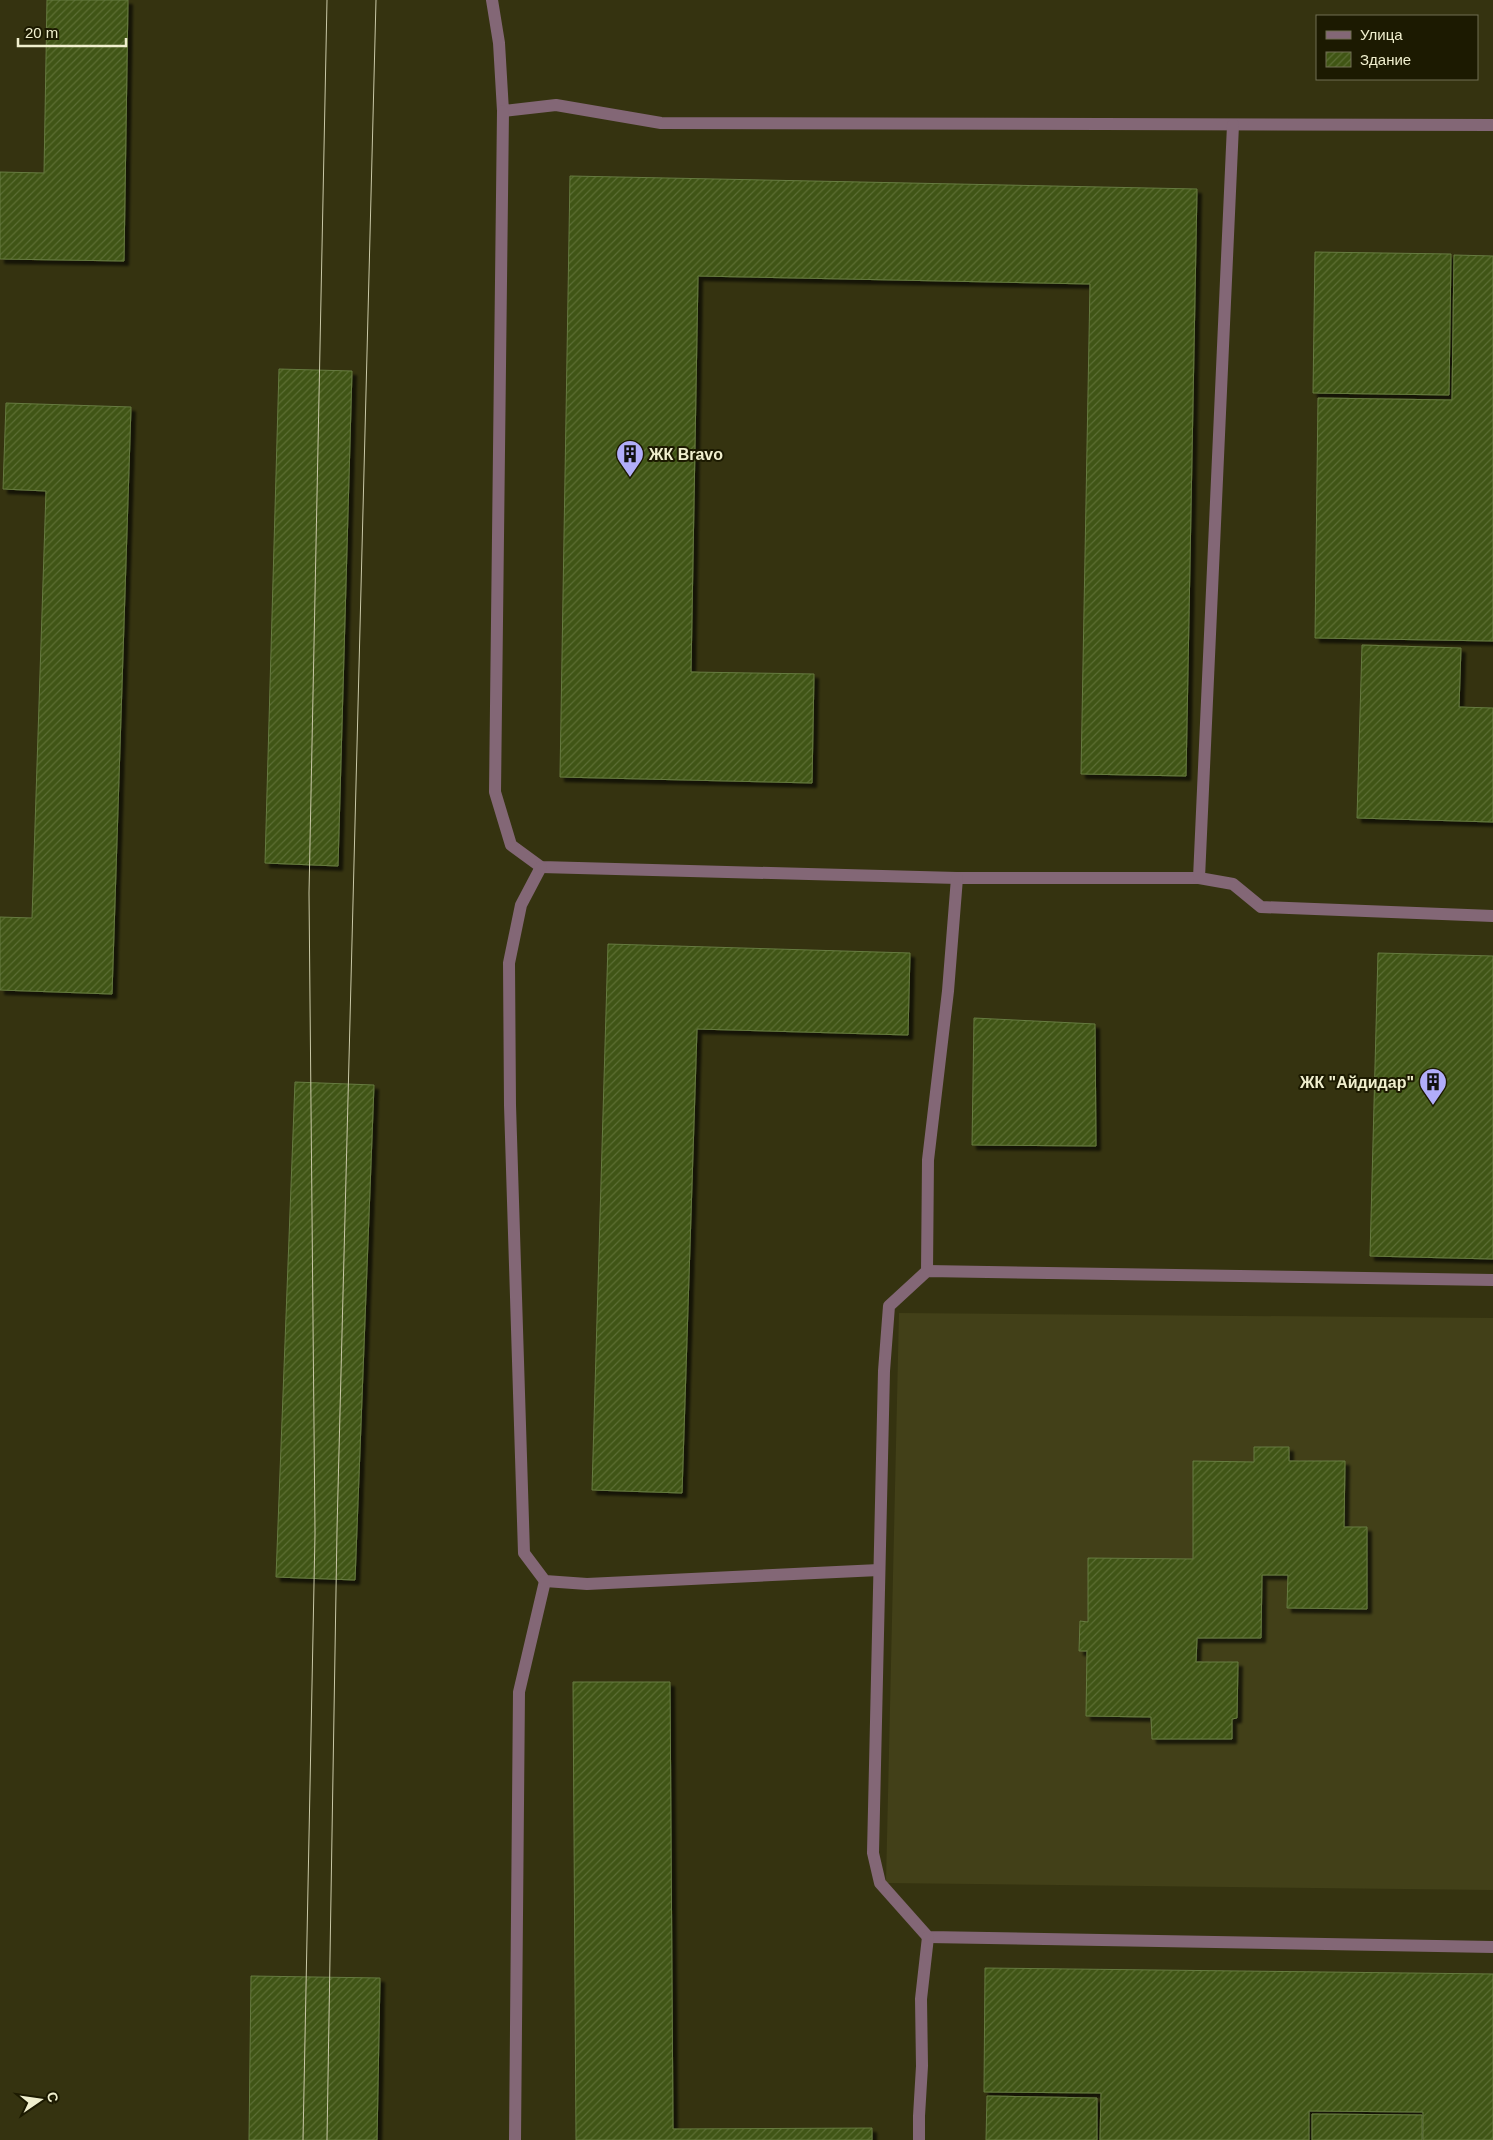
<svg xmlns="http://www.w3.org/2000/svg" width="1493" height="2140" font-family="Helvetica,sans-serif">
	<style>
		.built { fill: #424018 }
		.building { fill: url(#building-hatch); stroke: #667b40; filter: url(#shadow) }
		.lines { fill: none; stroke-linecap: round; stroke-linejoin: round }
		.minor { stroke: #836776; stroke-width: 12 }
		.tram { stroke: #c9c8a7; stroke-width: 1 }
		.labels { text-anchor: middle; stroke-width: 4; stroke-linejoin: round; paint-order: stroke }
		.poi-label { font-size: 16px; font-weight: bold; fill: #f0efce; stroke: #1c1a01; text-anchor: start }
	</style>
	<defs>
		<pattern id="building-hatch" width="6" height="6" patternUnits="userSpaceOnUse" patternTransform="scale(1.25)"><rect width="6" height="6" fill="#405514"/><path d="M-1 1l2-2M0 6l6-6M5 7l2-2" fill="none" stroke="#5c6e35"/></pattern>
		<filter id="shadow"><feDropShadow dx="4.5" dy="4.5" stdDeviation="1" flood-color="#0009"/></filter>
	</defs>
	<rect width="100%" height="100%" fill="#353310"/>
	<!-- built -->
	<path class="built" d="M899,1313l594,5v572l-607,-7z"/>
	<!-- building -->
	<g class="building">
		<path d="M47,0h81l-4,261 -124,-2v-87l44,1z"/>
		<path d="M570,176l627,13 -11,587 -105,-2 9,-490 -392,-8 -7,396 123,2 -2,109 -252,-6z"/>
		<path d="M1315,252l136,2 -2,141 -136,-2z"/>
		<path d="M1454,255l39,1v385l-178,-3 3,-240 134,2z"/>
		<path d="M279,369l73,2 -14,495 -73,-3z"/>
		<path d="M6,403l125,4 -19,587 -112,-4v-73l32,1 14,-427 -43,-2z"/>
		<path d="M1362,645l99,3 -2,59 34,1v114l-136,-4z"/>
		<path d="M608,944l302,9 -2,82 -211,-6 -15,464 -90,-3z"/>
		<path d="M1378,953l115,3v303l-123,-3z"/>
		<path d="M974,1018l121,6 1,122 -124,-1z"/>
		<path d="M295,1082l79,3 -19,495 -79,-3z"/>
		<path d="M1254,1447h35v14h56l-1,66h23v82l-80,-1 1,-33h-26l-1,63h-64l-1,24h42l-1,56 -5,1v20h-80l-1,-22 -65,-1 1,-65h-8l1,-30 8,1v-64l105,1v-98l61,1z"/>
		<path d="M573,1682h97l3,447 199,-1v12h-296z"/>
		<path d="M985,1968l508,6v166h-70v-28l-114,-1v29h-209l1,-47 -117,-1z"/>
		<path d="M251,1976l129,2 -3,162h-128z"/>
		<path d="M987,2096l110,2v42h-111z"/>
		<path d="M1312,2114l110,1v25h-110z"/>
	</g>
	<g class="lines">
		<!-- minor -->
		<g class="minor">
			<path d="M492,0l7,43 4,68 53,-6 105,18 832,2"/>
			<path d="M503,111l-8,681 16,53 30,22 416,11h242"/>
			<path d="M1233,125l-34,753 34,6 28,23 232,9"/>
			<path d="M541,867l-20,38 -12,58 1,142 14,448 21,28 42,3 292,-14"/>
			<path d="M927,1271l1,-111 20,-169 9,-113"/>
			<path d="M1493,1280l-566,-9 -38,35 -5,65 -11,482 7,30 48,54 565,10"/>
			<path d="M515,2140l4,-448 26,-111"/>
			<path d="M919,2140v-24l3,-50 -1,-67 7,-62"/>
		</g>
		<!-- tram -->
		<g class="tram">
			<path d="M303,2140l12,-607 -6,-640 18,-893"/>
			<path d="M327,2140l10,-610 39,-1530"/>
		</g>
	</g>
	<!-- icons -->
	<defs>
		<symbol id="building-pin" viewBox="-11 -11 22 30"><path d="M0 17L-7.5 6A9.5 9.5 0 1 1 7.5 6Z" fill="#b1adfa" stroke="#1c1a01"/><path d="M-4-6H4V6H1V3H-1V6H-4ZM-2.5-4.3h1.7v1.8h-1.7ZM.8-4.3h1.7v1.8H.8ZM-2.5-1h1.7V.8h-1.7ZM.8-1h1.7V.8H.8Z" fill="#111"/></symbol>
	</defs>
	<g fill-rule="evenodd">
		<use href="#building-pin" x="614" y="438" width="32" height="43"/>
		<use href="#building-pin" x="1417" y="1066" width="32" height="43"/>
	</g>
	<g class="labels">
		<!-- poi labels -->
		<g class="poi-label">
			<text x="649" y="460">ЖК Bravo</text>
			<text x="1414" y="1088" text-anchor="end">ЖК "Айдидар"</text>
		</g>
	</g>
	<!-- legend -->
	<rect x="1316" y="15" width="162" height="65" fill="#1c1a01" stroke="#716f53"/>
	<rect x="1326" y="31" width="25" height="8" fill="#836776" stroke="#716f53"/>
	<text x="1360" y="40" font-size="15" fill="#f0efce">Улица</text>
	<rect x="1326" y="52" width="25" height="15" fill="url(#building-hatch)" stroke="#716f53"/>
	<text x="1360" y="65" font-size="15" fill="#f0efce">Здание</text>
	<!-- north arrow -->
	<g transform="translate(40 2100) rotate(77)" stroke="#1c1a01" stroke-width="4" paint-order="stroke">
	<path d="M0-4L9 19L0 12L-9 19Z" fill="#f0efce"/>
	<text y="-8" font-size="14" font-weight="bold" text-anchor="middle" fill="#f0efce">С</text>
	</g>
	<!-- scale -->
	<path d="M18 38v8h108v-8" fill="none" stroke="#f0efce" stroke-width="2.5"/>
	<text x="25" y="38" font-size="15" fill="#f0efce" stroke="#1c1a01" stroke-width="4" paint-order="stroke">20 m</text>
</svg>
